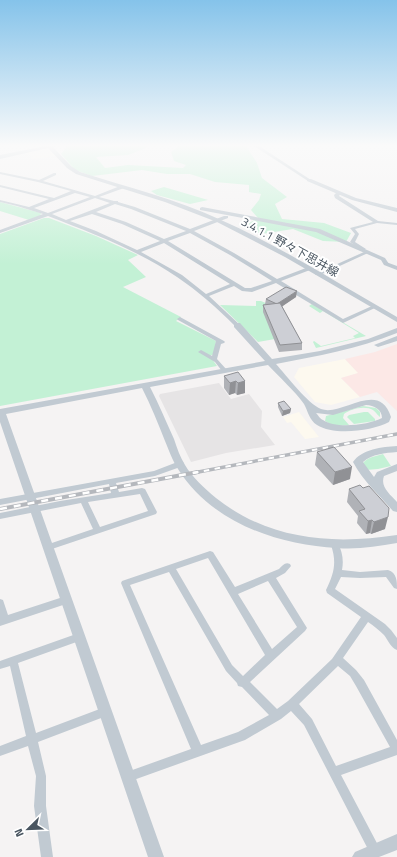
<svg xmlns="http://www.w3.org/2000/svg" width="397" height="857" font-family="'Titillium Web','Noto Sans JP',sans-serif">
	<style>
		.commercial { fill: #fdf9ef }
		.education { fill: #e6e4e5 }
		.medical { fill: #fce8e6 }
		.green { fill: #c3f1d5 }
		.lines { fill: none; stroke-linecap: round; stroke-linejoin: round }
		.minor { fill: #c1cad2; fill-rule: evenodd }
		.tertiary { fill: #c1cad2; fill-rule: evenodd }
		.rail-far1-casing { stroke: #b5b8bd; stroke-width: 3.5 }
		.rail-casing { stroke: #b5b8bd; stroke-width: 4 }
		.rail-far1 { stroke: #fff; stroke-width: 2; stroke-dasharray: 5.5; stroke-linecap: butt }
		.rail { stroke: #fff; stroke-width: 2.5; stroke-dasharray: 7; stroke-linecap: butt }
		.wall { fill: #b0b2b7 }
		.shaded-wall { fill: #909195 }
		.building { fill: #cdcfd5; stroke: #909195 }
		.labels { text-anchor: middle; stroke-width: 4; stroke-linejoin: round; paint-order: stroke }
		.far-street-label { font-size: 12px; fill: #4a5661; stroke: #fff }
	</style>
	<rect width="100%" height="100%" fill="#f5f3f3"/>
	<!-- commercial -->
	<g class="commercial">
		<path d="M45,148l6,2 5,6 -22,3 -3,-1 1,-1 -6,-5z"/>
		<path d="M345,359l14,14 -18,5 19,19 -29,8 -16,-3 -21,-25 5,-9z"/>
		<path d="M299,412l20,25 -14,2 -14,-17 -4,1 -4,-6z"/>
	</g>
	<!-- education -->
	<path class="education" d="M219,383l12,16 18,-5 13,17 -1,16 14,18 -49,8 -35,9 -32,-66 1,-2z"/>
	<!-- medical -->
	<path class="medical" d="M397,344v67l-20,-19 -17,5 -19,-19 17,-5 -13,-14 30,-7z"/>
	<!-- green -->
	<g class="green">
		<path d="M69,144h77v4l-18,7 -32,2 9,11 23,-3 55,3 3,-3 -12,-4 -3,-9 11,-8h52l12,2 11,17 5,15 25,19 -12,7 7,15 42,4 27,10 -5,9 -23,-1 -30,-12 -32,5 -19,-7 16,-9 -7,-8 8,-10 2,-6 -12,-2v-7l-34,-3 -25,-8h-23l-25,-4 -50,6 -17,-6 -14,-16z"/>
		<path d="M164,187l44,13 -18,4 -33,-9 -6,-4z"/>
		<path d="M0,202l41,11 -1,3 -11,4 -29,-9z"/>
		<path d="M44,218h5l47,18 42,19 -10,5 18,17 -23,10 58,30 -5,4 40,20 -2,13 -4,2 7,10 -217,40v-172z"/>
		<path d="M256,301h5l7,3 7,35 -17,3 -38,-37 36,1z"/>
		<path d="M312,304l54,32 -50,12 -3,-6 1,-1 7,5 34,-8 -2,-2 6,-3 -36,-22 -3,2 -11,-7z"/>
		<path d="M363,406l13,2 4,4v5c-3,-2 -4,-5 -7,-7 -8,-5 -23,-1 -29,4l-1,4 6,7 -15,1 -9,-5 1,-5z"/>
		<path d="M364,412h4l7,7v2l-21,3 -7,-7 2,-2z"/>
		<path d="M383,454l8,12 -13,3 -12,1 -3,-7c5,-6 13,-7 20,-9z"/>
	</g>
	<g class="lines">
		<!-- minor -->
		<g class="minor">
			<path d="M251,144h5l55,36 -3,1z"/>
			<path d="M0,172l39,8 15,-7h2v2l-13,6 52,15 25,-10h4v2l-25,9 15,4h4v1l17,5 55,22 34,-13h4v2l-34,13 40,22 43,26 29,-11h4v2l-29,11 62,38 29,-13h4l1,1 -34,16 -67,-40 -24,9 -10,-1 -8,-5 -25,10 31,29 -1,1h-4c-18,-18 -37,-35 -58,-49 -40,-27 -85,-44 -129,-61l-48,17v-3l43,-16 -26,-8 -17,-4v-2l29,7 20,-8 -49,-12v-2l54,13 17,-7 -33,-9 -38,-8zM75,193l15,4 -42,16 -14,-5zM95,198l15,5 -44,17 -14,-6zM115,204l16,5 55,22 -22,8 -38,-17 -30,-10zM92,214l30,10 38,17 -23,9 -41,-19 -26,-10zM190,233l40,22 42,26 -21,7h-6l-77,-47zM164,243l66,41 -24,10 -24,-19 -41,-23z"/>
			<path d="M337,192l4,1 -2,3 39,25 19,2v2l-20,-2 -22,6 4,5 -4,8 11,7 -4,1 -12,-8 5,-8 -5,-6 23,-6 -38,-24 -1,-3z"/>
			<path d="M364,252l4,1 -48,22h-4l-1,-1z"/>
			<path d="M386,262l11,4v4l-13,-5v-2z"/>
			<path d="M180,317l44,24 1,1 -1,1 -3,1 -4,15 9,10 1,1 -1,1h-4l-7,-9 -17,-10 3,-2 11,6 4,-15 -38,-21 -1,-1z"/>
			<path d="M180,461l3,1 1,2 -1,2 -28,10 -39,7 3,9 23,-4 3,1 12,23 -1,2 -104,35 -3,1 -3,-1 -1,-2 1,-2 47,-16 -12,-26 -81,16v-6l60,-12 51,-8 -2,-9 -109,21v-6l154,-28zM140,494l8,17 -48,16 -12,-25z"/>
			<path d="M335,542l3,1c4,8 6,17 4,27l18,2 28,-2c9,3 9,11 9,19l-3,-1 -8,-11 -26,1 -19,-1 -6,12 50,35 6,6 6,8v12c-6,-2 -9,-10 -13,-15 -5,-5 -10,-9 -16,-13l-25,36 13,12 8,10 33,60v15l-56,20 38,72 2,4 -2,4 -4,2 -4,-2 -67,-130 -13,-14 -10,8 -36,21 -117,42 -4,-1 -1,-4 1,-4 67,-24 -70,-166 1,-2 88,-30 3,1 22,35 44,-18c4,-4 6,-7 11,-5l1,2 -6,7 -9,5 31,50 -2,3 -55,51 27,27 11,-8 44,-42 29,-42 -34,-24 -1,-3c8,-17 11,-27 5,-45l1,-2zM208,558l57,97 -22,21 -11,-11 -56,-96zM169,572l57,99 11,12 1,3 4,1 27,28 -31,17 -37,13 -71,-160zM268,581l29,46 -25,22 -34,-55zM338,666l12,10 6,10 34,61 -54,19 -24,-47 -13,-15z"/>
			<path d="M66,596l3,1 1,3 -1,3 -69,23v-27l3,1 5,15z"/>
			<path d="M79,633l3,1 2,3 -2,3 -64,23 18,70 69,-26 4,2 1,3 -1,3 -71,27 8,34v30l7,51h-12l-7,-51 2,-30 -8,-30 -28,10v-10l26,-10 -16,-70 -10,3v-8z"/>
		</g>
		<!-- tertiary -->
		<g class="tertiary">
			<path d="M45,144h17l-9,3 18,19 9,6c47,15 96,27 141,48 61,27 118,64 176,97v5l-112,-65 -68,-35 -52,-20 -89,-28 -9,-6 -19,-20 -48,11v-4l46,-9z"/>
			<path d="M307,179h4l45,19 41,10v4l-45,-12 -45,-19z"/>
			<path d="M202,207l118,22 65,29 4,6 -5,1 -3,-5 -65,-28 -116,-22v-2z"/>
			<path d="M234,323h6l32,36 48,-8 48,-12 29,-11v5c-39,16 -80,23 -121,31 10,11 32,40 45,45 21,8 58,-30 70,8l-2,5c-17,9 -55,14 -72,3 -8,-5 -9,-14 -13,-21 -10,-14 -24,-26 -36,-39l-118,22c9,17 16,35 24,52 3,9 6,18 11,26 7,12 19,23 31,33 53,42 116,47 181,37v8c-20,3 -40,7 -60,5 -60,-3 -126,-26 -159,-79 -6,-9 -9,-19 -13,-28 -7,-18 -14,-35 -23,-53l-136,26 158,443h-16l-148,-435v-13l265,-48 -31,-34zM366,405c8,0 16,5 16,13 -13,7 -47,11 -59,2 -3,-1 -5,-5 -7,-7l17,2z"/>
			<path d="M397,336v5l-19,6 -4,-2z"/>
			<path d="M397,446v6c-12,1 -25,2 -34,10l11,15 3,-5 20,-8v7l-13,5c-4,11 6,18 13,26v10l-4,-1c-14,-16 -30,-30 -40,-49 9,-13 29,-15 44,-16z"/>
			<path d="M397,834v16l-18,7h-27l3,-5z"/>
		</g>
		<defs>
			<path id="rail-far1" d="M193,473l204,-39"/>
			<path id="rail" d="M0,509l198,-37"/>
		</defs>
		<!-- rail-far1 casing -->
		<use href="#rail-far1" class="rail-far1-casing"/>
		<!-- rail casing -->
		<use href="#rail" class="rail-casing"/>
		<!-- rail-far1 -->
		<use href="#rail-far1" class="rail-far1"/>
		<!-- rail -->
		<use href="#rail" class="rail"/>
	</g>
	<!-- wall -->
	<g class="wall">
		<path d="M296,297l-14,9 20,37v7l-23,2 -16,-40v-7l2,-1 1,-5z"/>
		<path d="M224,376l21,5v12l-8,2 -2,-2 -6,2 -5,-7z"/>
		<path d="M278,403l13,6 -1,4 -8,3 -4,-9z"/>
		<path d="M317,452l33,27 -17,6 -18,-20z"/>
		<path d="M349,489l36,40 -14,5 -1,-1 -4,1 -9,-11 1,-7 -11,-14z"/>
	</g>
	<!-- shaded-wall -->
	<g class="shaded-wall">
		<path d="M297,291l-1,6 -19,13v-6z"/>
		<path d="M236,381l-1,12 -6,2 1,-12z"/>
		<path d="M245,381v12l-8,2 1,-12z"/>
		<path d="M291,409l-1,4 -8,3 1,-5z"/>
		<path d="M352,467l-2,12 -17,6 2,-13z"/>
		<path d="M388,517l-3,12 -14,5 3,-12z"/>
		<path d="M372,520l-2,13 -4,1 2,-13z"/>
	</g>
	<!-- building -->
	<g class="building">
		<path d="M286,287l11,4 -20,13 -11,-5z"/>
		<path d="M280,303l22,40 -22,2 -17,-40z"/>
		<path d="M238,372l7,9 -7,2 -2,-2 -6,2 -6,-7z"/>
		<path d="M284,401l7,8 -8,2 -5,-8z"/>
		<path d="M334,447l18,20 -17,5 -18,-20z"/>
		<path d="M360,485l3,3 6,-2 20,22 -1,9 -14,5 -2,-2 -4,1 -9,-10 6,-2 -16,-20z"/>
	</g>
	<!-- sky -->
	<linearGradient id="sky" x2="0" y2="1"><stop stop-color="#85c3ea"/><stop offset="0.55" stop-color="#fafafa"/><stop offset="1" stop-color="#fafafa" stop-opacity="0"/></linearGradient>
	<rect width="397" height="264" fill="url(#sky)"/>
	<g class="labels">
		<!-- far-street labels -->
		<g class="far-street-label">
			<text transform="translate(290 247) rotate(29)" y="4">3.4.1.1 野々下思井線</text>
		</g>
	</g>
	<!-- north arrow -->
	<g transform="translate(28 829) rotate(247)" stroke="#ffffff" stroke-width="3" paint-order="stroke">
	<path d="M0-3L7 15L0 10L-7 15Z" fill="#4a5661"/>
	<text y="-6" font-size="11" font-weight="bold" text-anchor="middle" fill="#4a5661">N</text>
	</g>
</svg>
